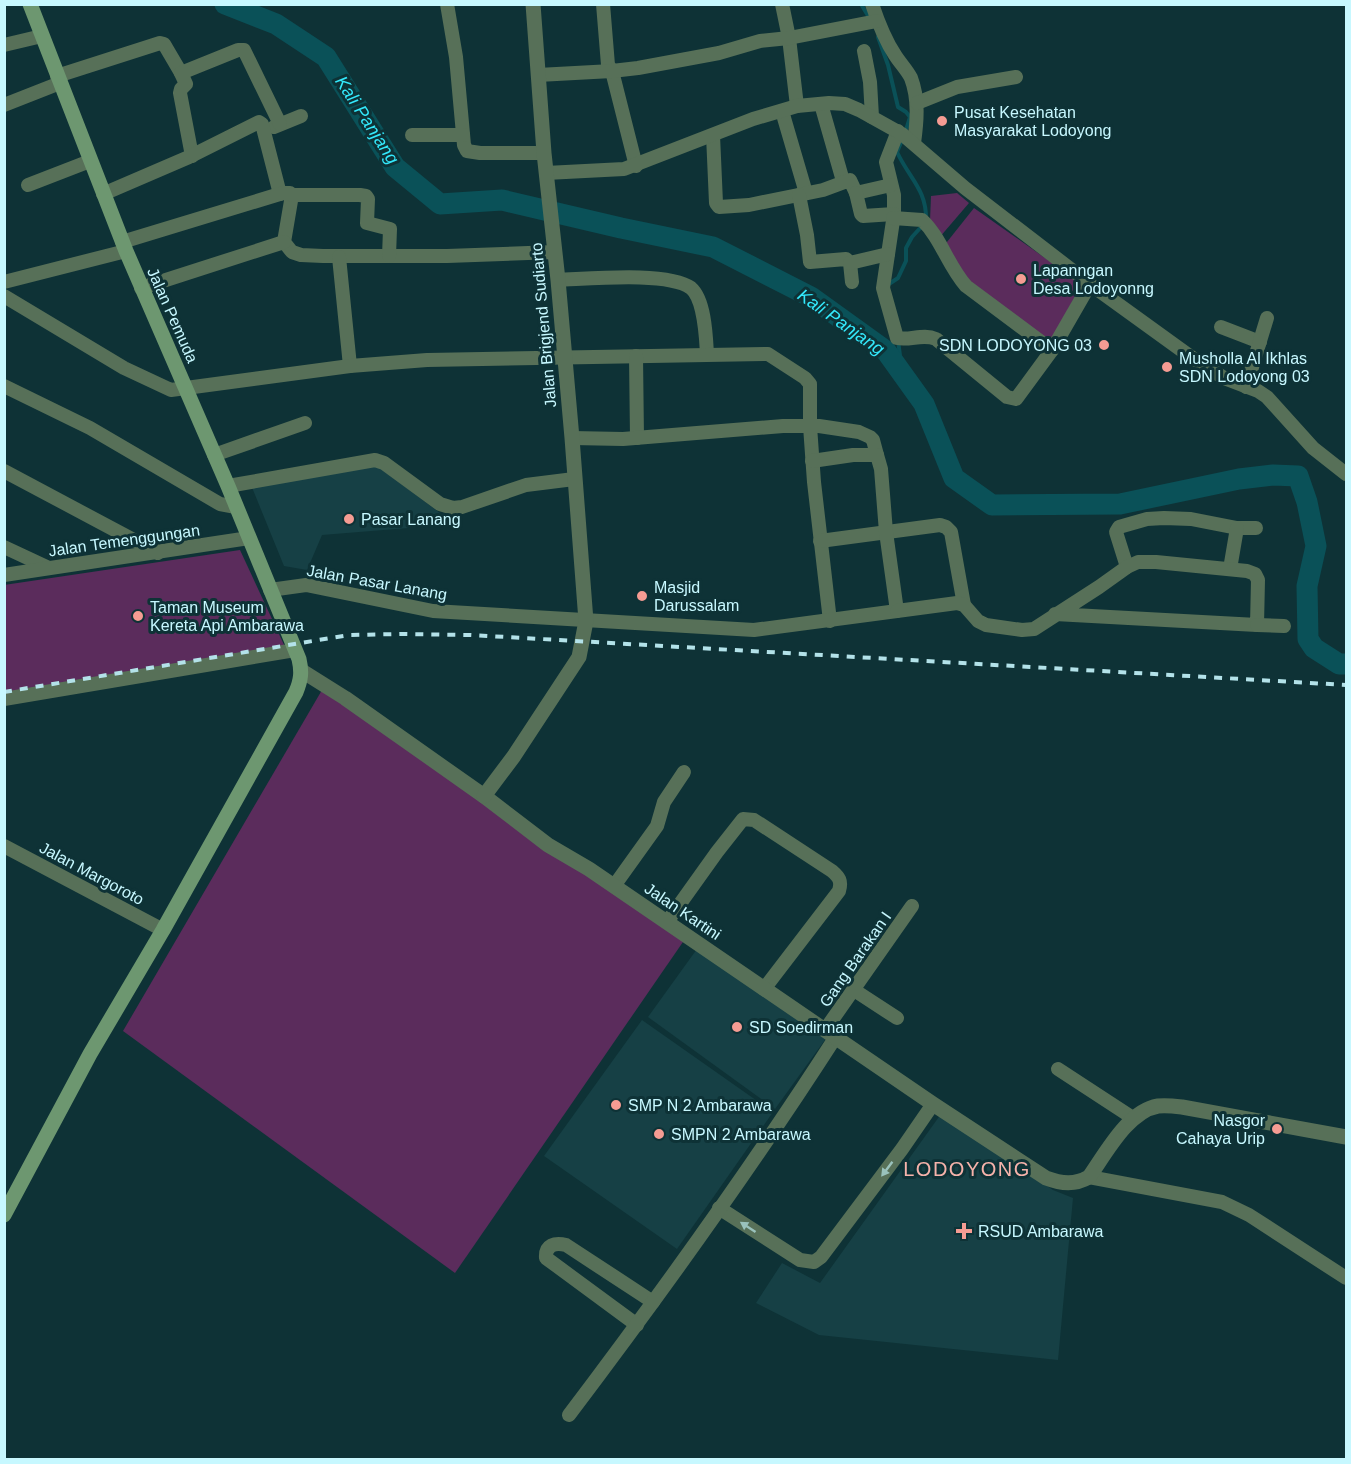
<svg xmlns="http://www.w3.org/2000/svg" width="1351" height="1464" font-family="Arial,sans-serif">
	<style>
		.built { fill: #164045 }
		.green { fill: #5b2c5c }
		.lines { fill: none; stroke-linecap: round; stroke-linejoin: round }
		.stream { stroke: #0a5158; stroke-width: 4 }
		.river { stroke: #0a5158; stroke-width: 21 }
		.minor { stroke: #577058; stroke-width: 14 }
		.tertiary { stroke: #577058; stroke-width: 15 }
		.secondary { stroke: #6d9770; stroke-width: 15 }
		.rail { stroke: #b3e2e9; stroke-width: 4; stroke-dasharray: 8 8; stroke-linecap: butt }
		.oneway { fill: #9ac2bc }
		.poi-dot { fill: #f59c93; stroke: #0e3236; stroke-width: 2 }
		.labels { text-anchor: middle; stroke-width: 6; stroke-linejoin: round; paint-order: stroke }
		.poi-label { font-size: 16px; fill: #c7f8ff; stroke: #0e3236; text-anchor: start }
		.street-label { font-size: 16px; fill: #c7f8ff; stroke: #0e3236 }
		.water-label { font-size: 18px; font-style: italic; fill: #33e8fb; stroke: #0e3236 }
		.quarter-label { font-size: 20px; letter-spacing: 1.5px; fill: #f6b3ab; stroke: #0e3236 }
	</style>
	<rect width="100%" height="100%" fill="#0e3236"/>
	<!-- built -->
	<g class="built">
		<path d="M376,465l64,48 1,2 -9,2 1,5 -25,6 -86,7 -15,35 -23,-4 -33,-81z"/>
		<path d="M697,949l130,88 -52,72 -127,-92z"/>
		<path d="M642,1020l131,92 -96,137 -133,-93z"/>
		<path d="M941,1114l112,76 20,8 -15,162 -239,-25 -63,-32 26,-40 38,20z"/>
	</g>
	<!-- green -->
	<g class="green">
		<path d="M957,193l12,10 -30,35 -9,-17 1,-25z"/>
		<path d="M974,208l108,76 -33,60 -88,-70 -18,-27z"/>
		<path d="M240,550l45,97 -280,48 -1,-110z"/>
		<path d="M322,690l363,249 -230,334 -332,-242z"/>
	</g>
	<g class="lines">
		<!-- stream -->
		<g class="stream">
			<path d="M861,4l9,15"/>
			<path d="M878,37l10,28 10,42 8,5 4,5 -5,16"/>
			<path d="M902,140l-5,12c12,26 30,38 29,68"/>
			<path d="M889,284l9,-6 8,-17v-13l6,-11 10,-11"/>
			<path d="M896,365l4,-9 -2,-16"/>
		</g>
		<!-- river -->
		<path class="river" d="M225,4l51,20 50,33 69,110 45,37 62,-4 119,28 92,19 98,50 75,54 38,53 30,74 38,27 128,-1 119,-25 34,-4 25,1 9,26 9,44 -9,40 1,53 6,9 25,16h7"/>
		<!-- minor -->
		<g class="minor">
			<path d="M447,4l9,53 8,88 3,6 13,2h64"/>
			<path d="M603,4l5,61 4,6 24,95"/>
			<path d="M782,4l7,34 8,68"/>
			<path d="M872,4c6,18 13,36 23,51 5,8 12,15 16,23 8,21 6,44 3,65"/>
			<path d="M4,45l38,-9"/>
			<path d="M864,51l6,31 2,35"/>
			<path d="M538,75l74,-4 26,-3 81,-15 41,-12 29,-3 88,-17"/>
			<path d="M57,76l103,-33 4,1 17,29"/>
			<path d="M917,103l40,-16 59,-10"/>
			<path d="M821,104l22,77"/>
			<path d="M4,105l56,-22"/>
			<path d="M782,111l24,82"/>
			<path d="M274,127l27,-11"/>
			<path d="M898,131l-12,31 8,33v19l-11,74 14,50c13,3 26,-5 39,1l71,58 9,2 36,-49 38,-66"/>
			<path d="M412,135h51"/>
			<path d="M713,135l3,68 3,4 30,-2 74,-15 27,-10 6,13 35,-8"/>
			<path d="M192,156l-12,-63 1,-4 5,-5 -5,-11 57,-23h6l36,74"/>
			<path d="M546,173l78,-4 129,-50 44,-13 32,-3 16,1 14,6 43,24 63,54 125,96 101,73 33,21 34,13 9,6 46,51 33,26"/>
			<path d="M28,185l62,-24"/>
			<path d="M856,193l5,21 2,2 31,-2"/>
			<path d="M103,194l86,-37 70,-35 3,2 18,70"/>
			<path d="M292,195l-8,47 8,10 9,3 22,1h124l108,-4"/>
			<path d="M799,195l8,40 3,27 36,-3 4,4 2,19"/>
			<path d="M893,218l29,2c19,18 26,46 44,66l86,64"/>
			<path d="M122,242l161,-49h7l2,2h68l6,1 2,3 -1,24 23,6 -1,27"/>
			<path d="M339,257l11,109"/>
			<path d="M850,263l38,-9"/>
			<path d="M558,280c30,-1 110,-9 133,8 14,12 15,50 16,66"/>
			<path d="M4,282l122,-31"/>
			<path d="M141,288l143,-46"/>
			<path d="M4,296l120,72 47,22 179,-24 77,-6 341,-6 37,24 5,6v42l4,56 16,139"/>
			<path d="M1221,327l39,15"/>
			<path d="M636,356l1,82"/>
			<path d="M4,386l86,42 130,76 16,3"/>
			<path d="M1246,387l21,-69"/>
			<path d="M572,438l51,1 160,-13h36l40,6 11,5 3,3 4,15"/>
			<path d="M214,455l91,-32"/>
			<path d="M4,471l154,82"/>
			<path d="M228,486l147,-26 9,3 56,41 13,4 9,-1 64,-22 48,-6"/>
			<path d="M820,541l120,-16 6,2 5,5 13,73"/>
			<path d="M4,547l45,21"/>
			<path d="M1127,567l-11,-35 3,-5 28,-8 17,-1 27,1 46,9h19"/>
			<path d="M1230,569l7,-41"/>
			<path d="M4,575l245,-37"/>
			<path d="M270,590l36,-5 127,26 321,19 143,-19 -11,-79 -5,-63 -4,-14h-24l-41,6"/>
			<path d="M897,611l60,-8 7,2 14,16 8,4 36,5 12,-1 65,-42 28,-20 11,-5h18l91,9 8,3 3,6 -1,45 -202,-11"/>
			<path d="M1257,625l27,1"/>
			<path d="M4,699l291,-49"/>
			<path d="M4,846l159,84"/>
			<path d="M614,886l43,-60 7,-24 20,-30"/>
			<path d="M667,922l50,-70 26,-33 11,1 78,51c7,6 10,10 7,20l-75,98"/>
			<path d="M854,990l43,28"/>
			<path d="M825,1030l87,-124"/>
			<path d="M1058,1069l75,49"/>
			<path d="M1089,1177l133,25 27,13 97,63"/>
			<path d="M719,1208l81,52 14,2 7,-5 81,-108 31,-45"/>
			<path d="M637,1325l-91,-67c-1,-13 9,-16 20,-13l87,57"/>
			<path d="M569,1415c93,-123 183,-248 266,-377"/>
		</g>
		<!-- tertiary -->
		<g class="tertiary">
			<path d="M302,671l43,27 139,98 64,49 41,24 344,235 113,74c16,6 29,7 43,-1 17,-24 39,-66 69,-71 7,-1 16,0 24,1l164,30"/>
			<path d="M484,796l30,-40 65,-99 7,-36 -14,-183 -14,-158 -14,-127 -11,-149"/>
		</g>
		<!-- secondary -->
		<path class="secondary" d="M4,1215l86,-161 73,-124 133,-238c5,-12 6,-20 3,-33l-71,-173 -102,-235 -96,-247"/>
		<!-- rail -->
		<path class="rail" d="M4,692l345,-57 52,-1 70,1 875,50"/>
	</g>
	<!-- one-way arrows -->
	<defs><path id="oneway-solid" d="M-6-.8H1V-3.2L6.5 0L1 3.2V.8H-6Z" transform="scale(1.5)"/></defs>
	<g class="oneway">
		<use href="#oneway-solid" transform="translate(887 1169) rotate(127)"/>
		<use href="#oneway-solid" transform="translate(748 1227) rotate(-147)"/>
	</g>
	<!-- markers -->
	<g class="poi-dot">
		<circle cx="942" cy="121" r="6"/>
		<circle cx="1021" cy="279" r="6"/>
		<circle cx="1104" cy="345" r="6"/>
		<circle cx="1167" cy="367" r="6"/>
		<circle cx="349" cy="519" r="6"/>
		<circle cx="642" cy="596" r="6"/>
		<circle cx="138" cy="616" r="6"/>
		<circle cx="737" cy="1027" r="6"/>
		<circle cx="616" cy="1105" r="6"/>
		<circle cx="1277" cy="1129" r="6"/>
		<circle cx="659" cy="1134" r="6"/>
		<path d="M961 1222h6v6h6v6h-6v6h-6v-6h-6v-6h6z"/>
	</g>
	<g class="labels">
		<!-- poi labels -->
		<g class="poi-label">
			<text x="954" y="118">Pusat Kesehatan<tspan x="954" dy="18">Masyarakat Lodoyong</tspan></text>
			<text x="1033" y="276">Lapanngan<tspan x="1033" dy="18">Desa Lodoyonng</tspan></text>
			<text x="1092" y="351" text-anchor="end">SDN LODOYONG 03</text>
			<text x="1179" y="364">Musholla Al Ikhlas<tspan x="1179" dy="18">SDN Lodoyong 03</tspan></text>
			<text x="361" y="525">Pasar Lanang</text>
			<text x="654" y="593">Masjid<tspan x="654" dy="18">Darussalam</tspan></text>
			<text x="150" y="613">Taman Museum<tspan x="150" dy="18">Kereta Api Ambarawa</tspan></text>
			<text x="749" y="1033">SD Soedirman</text>
			<text x="628" y="1111">SMP N 2 Ambarawa</text>
			<text x="1265" y="1126" text-anchor="end">Nasgor<tspan x="1265" dy="18">Cahaya Urip</tspan></text>
			<text x="671" y="1140">SMPN 2 Ambarawa</text>
			<text x="978" y="1237">RSUD Ambarawa</text>
		</g>
		<!-- street labels -->
		<g class="street-label">
			<text transform="translate(173 315) rotate(66)" y="6">Jalan Pemuda</text>
			<text transform="translate(543 325) rotate(-95)" y="6">Jalan Brigjend Sudiarto</text>
			<text transform="translate(124 540) rotate(-8)" y="6">Jalan Temenggungan</text>
			<text transform="translate(377 582) rotate(10)" y="6">Jalan Pasar Lanang</text>
			<text transform="translate(92 873) rotate(28)" y="6">Jalan Margoroto</text>
			<text transform="translate(683 911) rotate(34)" y="6">Jalan Kartini</text>
			<text transform="translate(855 959) rotate(-55)" y="6">Gang Barakan I</text>
		</g>
		<!-- water labels -->
		<g class="water-label">
			<text transform="translate(367 120) rotate(57)" y="6">Kali Panjang</text>
			<text transform="translate(841 322) rotate(35)" y="6">Kali Panjang</text>
		</g>
		<!-- quarter labels -->
		<g class="quarter-label">
			<text x="967" y="1176">LODOYONG</text>
		</g>
	</g>
	<!-- border -->
	<rect width="1351" height="1464" fill="none" stroke="#c7f8ff" stroke-width="12"/>
</svg>
